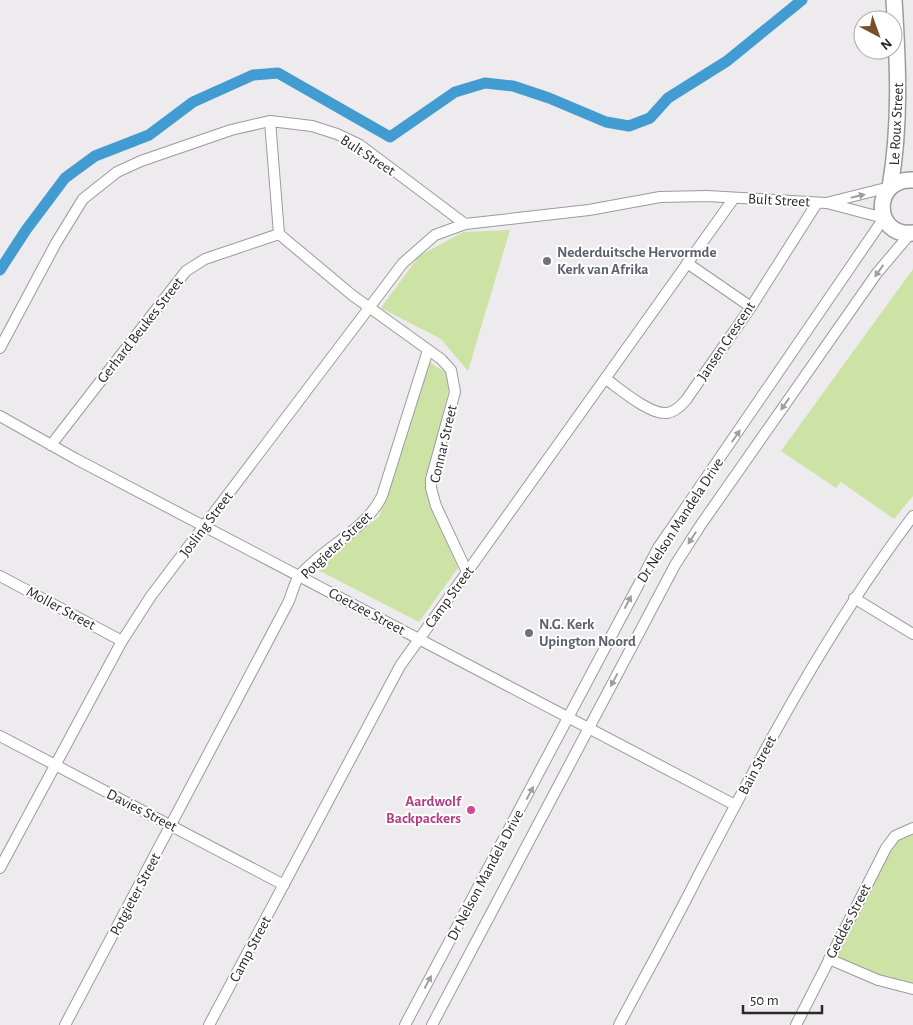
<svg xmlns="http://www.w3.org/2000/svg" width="913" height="1025" font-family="'Alegreya Sans',sans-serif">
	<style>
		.green { fill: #cde3a5 }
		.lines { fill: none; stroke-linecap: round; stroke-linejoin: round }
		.canal { stroke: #429cd2; stroke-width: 11 }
		.minor-casing { stroke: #9d9a9d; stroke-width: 12 }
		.highway-casing { stroke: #9d9a9d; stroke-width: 18 }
		.minor { stroke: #fff; stroke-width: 10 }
		.highway { stroke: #fff; stroke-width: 15 }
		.oneway { fill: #9f9f9f }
		.worship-dot { fill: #6b7280; stroke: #fff; stroke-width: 2 }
		.hotel-dot { fill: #d1479c; stroke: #fff; stroke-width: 2 }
		.labels { text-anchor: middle; stroke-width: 4; stroke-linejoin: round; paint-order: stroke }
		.street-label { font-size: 15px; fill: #2a292a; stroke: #fff }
		.worship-label { font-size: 15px; font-weight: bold; fill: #5b616d; stroke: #fff; text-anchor: start }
		.hotel-label { font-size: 15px; font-weight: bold; fill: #b23c85; stroke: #fff; text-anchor: end }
	</style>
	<rect width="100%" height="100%" fill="#eeebee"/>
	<!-- green -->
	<g class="green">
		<path d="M510,230l-42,141 -27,-32 -60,-31 38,-52 44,-24z"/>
		<path d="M913,269v227l-19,23 -53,-37 -5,6 -55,-37z"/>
		<path d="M428,361l18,12 3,16 -24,96 33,83 -39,54 -105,-54 65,-51z"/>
		<path d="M913,828v158l-17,-2 -65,-29 57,-114z"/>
	</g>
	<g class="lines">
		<!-- canal -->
		<path class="canal" d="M0,270l26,-40 39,-52 30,-22 54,-21 44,-33 60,-27 25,-2 112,64 65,-45 30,-9 28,3 36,12 57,24 23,4 21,-8 18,-20 59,-37 75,-61"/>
		<defs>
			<g id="minor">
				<path d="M270,121l9,113 73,61 89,64 10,11 4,22 -24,87v9l5,18 31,66"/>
				<path d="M827,203l57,15"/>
				<path d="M687,263l64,44"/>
				<path d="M0,348l56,-105 27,-44 34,-27 24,-11 90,-31 39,-9 42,5 25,8 23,11 105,79 124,-14 71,-13 47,-1 119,7 64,-16"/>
				<path d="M606,379c14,10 44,36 61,34 8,-1 14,-7 19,-13l65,-93 66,-104"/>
				<path d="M0,416l76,43 659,346"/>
				<path d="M51,445l135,-174 19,-12 74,-25"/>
				<path d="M0,576l122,65"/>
				<path d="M854,598l59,36"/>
				<path d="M0,736l284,149"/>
				<path d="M0,868l122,-227 29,-45 252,-333 32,-28 30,-11"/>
				<path d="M829,959l49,21 35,9"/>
				<path d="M65,1025l223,-422c4,-8 6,-21 12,-28 25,-29 65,-44 82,-79l46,-146"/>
				<path d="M209,1025l191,-359 334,-468"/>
				<path d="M405,1025l253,-477 226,-330"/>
				<path d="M432,1025l243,-460 25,-39 177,-253 33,-39"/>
				<path d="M619,1025c26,-49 53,-97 78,-147 66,-126 130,-248 216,-362"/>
				<path d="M796,1025l90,-177 9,-12 18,-8"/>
			</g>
			<g id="highway">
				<path d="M913,180c-42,-2 -40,58 0,53"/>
				<path d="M890,187c11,-63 8,-124 4,-187"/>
			</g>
		</defs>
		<!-- minor casing -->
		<use href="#minor" class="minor-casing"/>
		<!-- highway casing -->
		<use href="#highway" class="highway-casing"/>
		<!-- minor -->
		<use href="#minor" class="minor"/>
		<!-- highway -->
		<use href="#highway" class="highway"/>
	</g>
	<!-- one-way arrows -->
	<defs><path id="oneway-solid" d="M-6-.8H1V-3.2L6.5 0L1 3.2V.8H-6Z" transform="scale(1.25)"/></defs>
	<g class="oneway">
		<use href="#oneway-solid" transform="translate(858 196) rotate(-13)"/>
		<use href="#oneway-solid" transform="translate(879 271) rotate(126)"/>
		<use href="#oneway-solid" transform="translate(785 404) rotate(125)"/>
		<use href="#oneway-solid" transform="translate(736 436) rotate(-55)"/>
		<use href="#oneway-solid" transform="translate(692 538) rotate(123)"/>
		<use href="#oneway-solid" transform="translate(628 602) rotate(-63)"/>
		<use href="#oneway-solid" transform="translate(614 680) rotate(118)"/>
		<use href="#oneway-solid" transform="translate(530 793) rotate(-62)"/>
		<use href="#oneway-solid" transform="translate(428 982) rotate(-62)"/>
	</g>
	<!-- markers -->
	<g class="worship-dot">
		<circle cx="547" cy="261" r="5"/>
		<circle cx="529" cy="633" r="5"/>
	</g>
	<circle class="hotel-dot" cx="471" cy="810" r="5"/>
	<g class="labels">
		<!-- street labels -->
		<g class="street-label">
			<text transform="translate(896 124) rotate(-87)" y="5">Le Roux Street</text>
			<text transform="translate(368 155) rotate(33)" y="5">Bult Street</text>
			<text transform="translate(779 200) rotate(3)" y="5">Bult Street</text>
			<text transform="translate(140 330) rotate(-52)" y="5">Gerhard Beukes Street</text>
			<text transform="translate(726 341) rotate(-56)" y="5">Jansen Crescent</text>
			<text transform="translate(443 444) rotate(-77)" y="5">Connar Street</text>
			<text transform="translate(680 520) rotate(-57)" y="5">Dr Nelson Mandela Drive</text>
			<text transform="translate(206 524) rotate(-53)" y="5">Josling Street</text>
			<text transform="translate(336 545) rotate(-43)" y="5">Potgieter Street</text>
			<text transform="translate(449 597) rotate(-54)" y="5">Camp Street</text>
			<text transform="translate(61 608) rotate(28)" y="5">Moller Street</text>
			<text transform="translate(367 611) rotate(28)" y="5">Coetzee Street</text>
			<text transform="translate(757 765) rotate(-62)" y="5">Bain Street</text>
			<text transform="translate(142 810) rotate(27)" y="5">Davies Street</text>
			<text transform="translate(485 875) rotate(-62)" y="5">Dr Nelson Mandela Drive</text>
			<text transform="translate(135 894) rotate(-62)" y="5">Potgieter Street</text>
			<text transform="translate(848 921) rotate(-63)" y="5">Geddes Street</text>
			<text transform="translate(250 949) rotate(-62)" y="5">Camp Street</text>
		</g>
		<!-- worship labels -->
		<g class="worship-label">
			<text x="557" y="257">Nederduitsche Hervormde<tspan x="557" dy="17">Kerk van Afrika</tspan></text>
			<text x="539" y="629">N.G. Kerk<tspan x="539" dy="17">Upington Noord</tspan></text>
		</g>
		<!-- hotel labels -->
		<g class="hotel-label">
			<text x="461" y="806">Aardwolf<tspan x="461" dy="17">Backpackers</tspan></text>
		</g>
	</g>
	<!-- north arrow -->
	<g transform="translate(878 35) rotate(139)"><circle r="24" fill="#ffffff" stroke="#aaa9aa"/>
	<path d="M0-4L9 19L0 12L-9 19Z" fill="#75502b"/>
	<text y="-8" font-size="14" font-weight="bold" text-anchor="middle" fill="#2a292a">N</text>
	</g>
	<!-- scale -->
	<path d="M743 1005v8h79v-8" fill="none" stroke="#2a292a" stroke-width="2.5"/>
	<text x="750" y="1005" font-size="15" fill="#2a292a" stroke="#ffffff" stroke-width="4" paint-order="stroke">50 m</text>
</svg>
